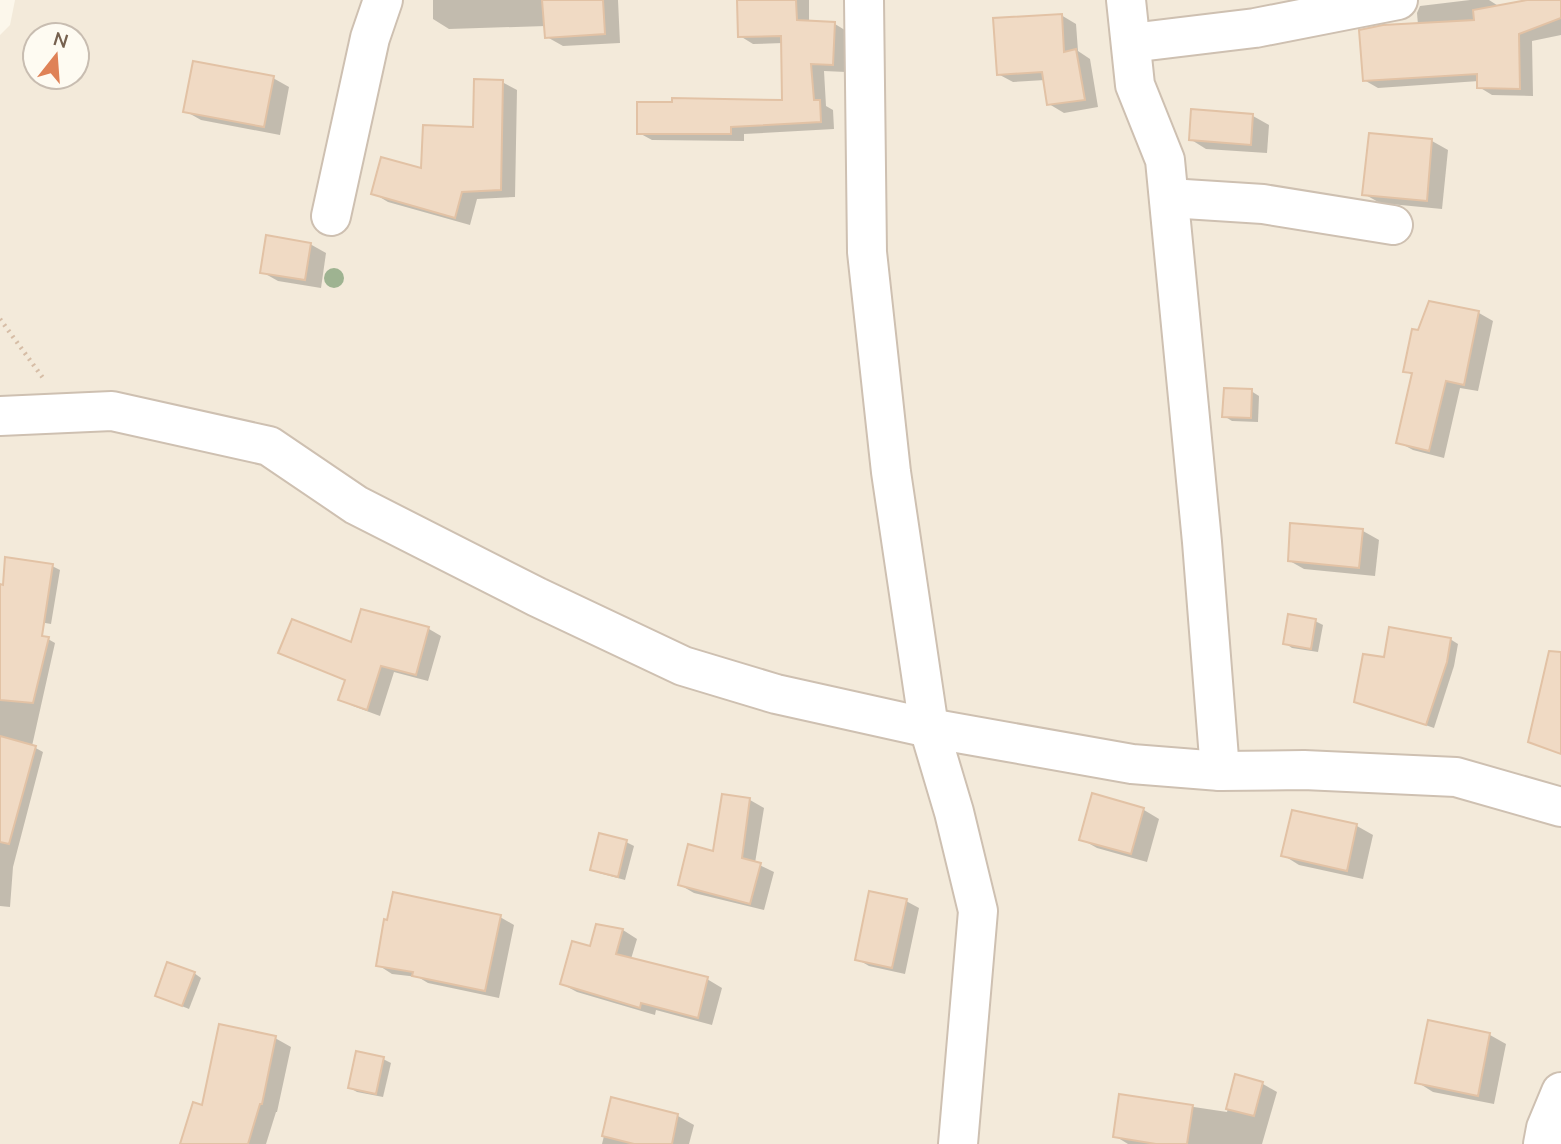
<svg xmlns="http://www.w3.org/2000/svg" width="1561" height="1144" font-family="Mulish,sans-serif">
	<style>
		.residential { fill: #f3eada; fill-rule: evenodd }
		.shadow { fill: #0003 }
		.building { fill: #f0dac4; stroke: #e2c2a5; stroke-width: 2 }
		.lines { fill: none; stroke-linecap: round; stroke-linejoin: round }
		.street-casing { stroke: #cec0b1; stroke-width: 42 }
		.path { stroke: #d6bda6; stroke-width: 4.5; stroke-dasharray: 2 5; stroke-linecap: butt }
		.street { stroke: #fff; stroke-width: 38 }
		.tree { fill: #9eb391 }
	</style>
	<rect width="100%" height="100%" fill="#fcf7eb"/>
	<!-- residential -->
	<path class="residential" d="M15,0h1546v1144h-1561v-1109l10,-10zM35,35h42v42h-42z"/>
	<!-- shadow -->
	<g class="shadow">
		<path d="M433,0h185l2,43 -57,3 -16,-9 -1,-11 -97,3 -16,-10z"/>
		<path d="M739,0h70v22l26,2 13,8 -2,40 -22,-1 2,35 7,4 1,19 -90,5v7l-92,-1 -13,-7 145,-32 -1,-58 -30,1 -13,-8z"/>
		<path d="M1470,0h19l11,7 36,-7h25v35l-29,6 1,55 -41,-1 -13,-8v-6l-101,7 -14,-8 54,-55 -1,-12 3,-7z"/>
		<path d="M1061,15l15,9 2,27 12,8 8,48 -34,6 -15,-9 -4,-24 -32,2 -15,-8z"/>
		<path d="M273,78l16,9 -9,48 -79,-15 -16,-9z"/>
		<path d="M502,82l15,8 -2,107 -38,2 -7,26 -82,-23 -15,-9 49,-23 52,-41z"/>
		<path d="M1253,116l16,9 -2,28 -61,-4 -16,-10z"/>
		<path d="M1432,141l16,9 -6,59 -62,-6 -16,-9z"/>
		<path d="M310,244l16,9 -5,35 -43,-7 -16,-9z"/>
		<path d="M1430,303l49,10 14,8 -15,70 -18,-3 -16,70 -31,-8 -15,-8 15,-67 -8,-4z"/>
		<path d="M1251,391l8,5 -1,26 -26,-1 -8,-5z"/>
		<path d="M1363,531l16,9 -4,36 -71,-7 -16,-9z"/>
		<path d="M52,566l8,4 -9,54 -51,-9v-29l5,1z"/>
		<path d="M1315,621l8,4 -5,27 -26,-4 -7,-5z"/>
		<path d="M429,629l12,7 -13,45 -34,-9 -14,44 -27,-10 -13,-7 6,-18 -66,-29 73,-7z"/>
		<path d="M48,639l7,4 -23,103 11,6 -30,115 -3,40 -10,-1v-235z"/>
		<path d="M1450,639l8,5 -4,22 -20,62 -78,-27 29,-42z"/>
		<path d="M1093,795l51,15 15,9 -12,43 -50,-14 -16,-9z"/>
		<path d="M723,796l27,4 14,8 -9,55 19,9 -10,38 -70,-17 -14,-8 35,-32z"/>
		<path d="M1293,812l64,14 16,9 -10,44 -64,-14 -16,-10z"/>
		<path d="M626,842l8,4 -9,34 -26,-7 -7,-4z"/>
		<path d="M906,901l13,7 -14,66 -36,-8 -12,-7z"/>
		<path d="M500,917l14,8 -15,73 -71,-15 -10,-6 -26,-3 -14,-9z"/>
		<path d="M623,930l14,9 -6,20 76,20 15,9 -10,37 -56,-15 -1,5 -78,-23 -15,-8 29,-36z"/>
		<path d="M194,973l7,5 -12,31 -32,-13z"/>
		<path d="M1430,1022l60,13 16,9 -12,60 -61,-12 -16,-10z"/>
		<path d="M275,1038l16,9 -14,65h-1l-10,32h-83l20,-37z"/>
		<path d="M383,1059l8,4 -8,34 -26,-5 -7,-4z"/>
		<path d="M1236,1077l27,7 14,8 -15,52h-134l-13,-8 6,-40 106,16z"/>
		<path d="M613,1100l65,16 16,9 -5,19h-87z"/>
	</g>
	<!-- building -->
	<g class="building">
		<path d="M542,0h61l2,34 -60,4z"/>
		<path d="M737,0h59l1,20 38,2 -2,43 -22,-1 3,36h6l1,22 -90,5v7h-94v-32h35v-4l110,2 -1,-64 -43,1z"/>
		<path d="M1527,0h34v18l-42,16 1,55 -43,-1v-14l-114,7 -4,-51 24,-5 91,-5 -1,-10z"/>
		<path d="M1062,14l2,38 12,-3 9,51 -38,5 -5,-33 -45,3 -4,-57z"/>
		<path d="M193,61l81,15 -10,51 -81,-15z"/>
		<path d="M474,79l29,1 -2,110 -39,2 -7,26 -84,-24 10,-37 40,11 2,-43 50,2z"/>
		<path d="M1191,109l62,5 -2,31 -62,-5z"/>
		<path d="M1369,133l63,6 -5,62 -65,-6z"/>
		<path d="M266,235l45,8 -6,37 -45,-7z"/>
		<path d="M1429,301l50,10 -15,74 -18,-4 -17,70 -33,-8 16,-70 -9,-1 9,-43 6,1z"/>
		<path d="M1224,388l28,1 -1,29 -29,-1z"/>
		<path d="M1290,523l73,6 -4,39 -71,-7z"/>
		<path d="M5,557l48,7 -11,72 7,1 -16,66 -33,-3v-116l3,1z"/>
		<path d="M361,609l68,18 -13,48 -35,-9 -14,44 -29,-10 7,-20 -67,-27 14,-34 59,23z"/>
		<path d="M1288,614l28,5 -5,30 -28,-5z"/>
		<path d="M1389,627l62,11 -4,24 -21,63 -72,-23 9,-48 21,3z"/>
		<path d="M1549,651l12,1v102l-33,-12z"/>
		<path d="M0,736l36,10 -27,98 -9,-2z"/>
		<path d="M1092,793l52,15 -13,46 -52,-14z"/>
		<path d="M722,794l28,4 -8,60 19,5 -11,41 -72,-19 10,-41 25,7z"/>
		<path d="M1292,810l65,14 -10,47 -66,-15z"/>
		<path d="M599,833l28,7 -9,37 -28,-7z"/>
		<path d="M869,891l38,8 -15,69 -37,-8z"/>
		<path d="M393,892l108,23 -16,76 -73,-15 1,-4 -37,-6 8,-47 3,1z"/>
		<path d="M596,924l27,5 -7,25 92,23 -10,41 -57,-15 -1,5 -80,-24 12,-43 18,5z"/>
		<path d="M167,962l28,10 -13,34 -27,-10z"/>
		<path d="M1428,1020l62,13 -12,63 -63,-13z"/>
		<path d="M219,1024l57,12 -14,68h-2l-12,40h-68l13,-42 9,3z"/>
		<path d="M356,1051l28,6 -8,37 -28,-6z"/>
		<path d="M1235,1074l28,8 -9,34 -28,-7z"/>
		<path d="M1119,1094l74,11 -6,39h-31l-43,-7z"/>
		<path d="M611,1097l67,17 -6,30h-38l-32,-8z"/>
	</g>
	<g class="lines">
		<defs>
			<g id="street">
				<path d="M864,0l3,252 24,220 38,256 25,84 24,99 -20,233"/>
				<path d="M1126,0l9,85 30,75 37,382 18,229"/>
				<path d="M1131,43l124,-15 143,-28"/>
				<path d="M1169,198l94,6 130,21"/>
				<path d="M331,216l39,-178 13,-38"/>
				<path d="M0,416l112,-5 157,35 87,59 181,92 146,69 93,28 153,34 203,36 88,7 84,-1 152,7 105,30"/>
				<path d="M1543,1144l3,-16 15,-36"/>
			</g>
		</defs>
		<!-- street casing -->
		<use href="#street" class="street-casing"/>
		<!-- path -->
		<path class="path" d="M0,319l43,59"/>
		<!-- street -->
		<use href="#street" class="street"/>
	</g>
	<!-- trees -->
	<circle class="tree" cx="334" cy="278" r="10"/>
	<!-- north arrow -->
	<g transform="translate(56 56) rotate(17)"><circle r="33" fill="#fefbf2" stroke="#c8bdb1" stroke-width="2"/>
	<path d="M0-5L12 26L0 18L-12 26Z" fill="#df8257"/>
	<text y="-10" font-size="19" font-weight="bold" text-anchor="middle" fill="#76614f">N</text>
	</g>
</svg>
